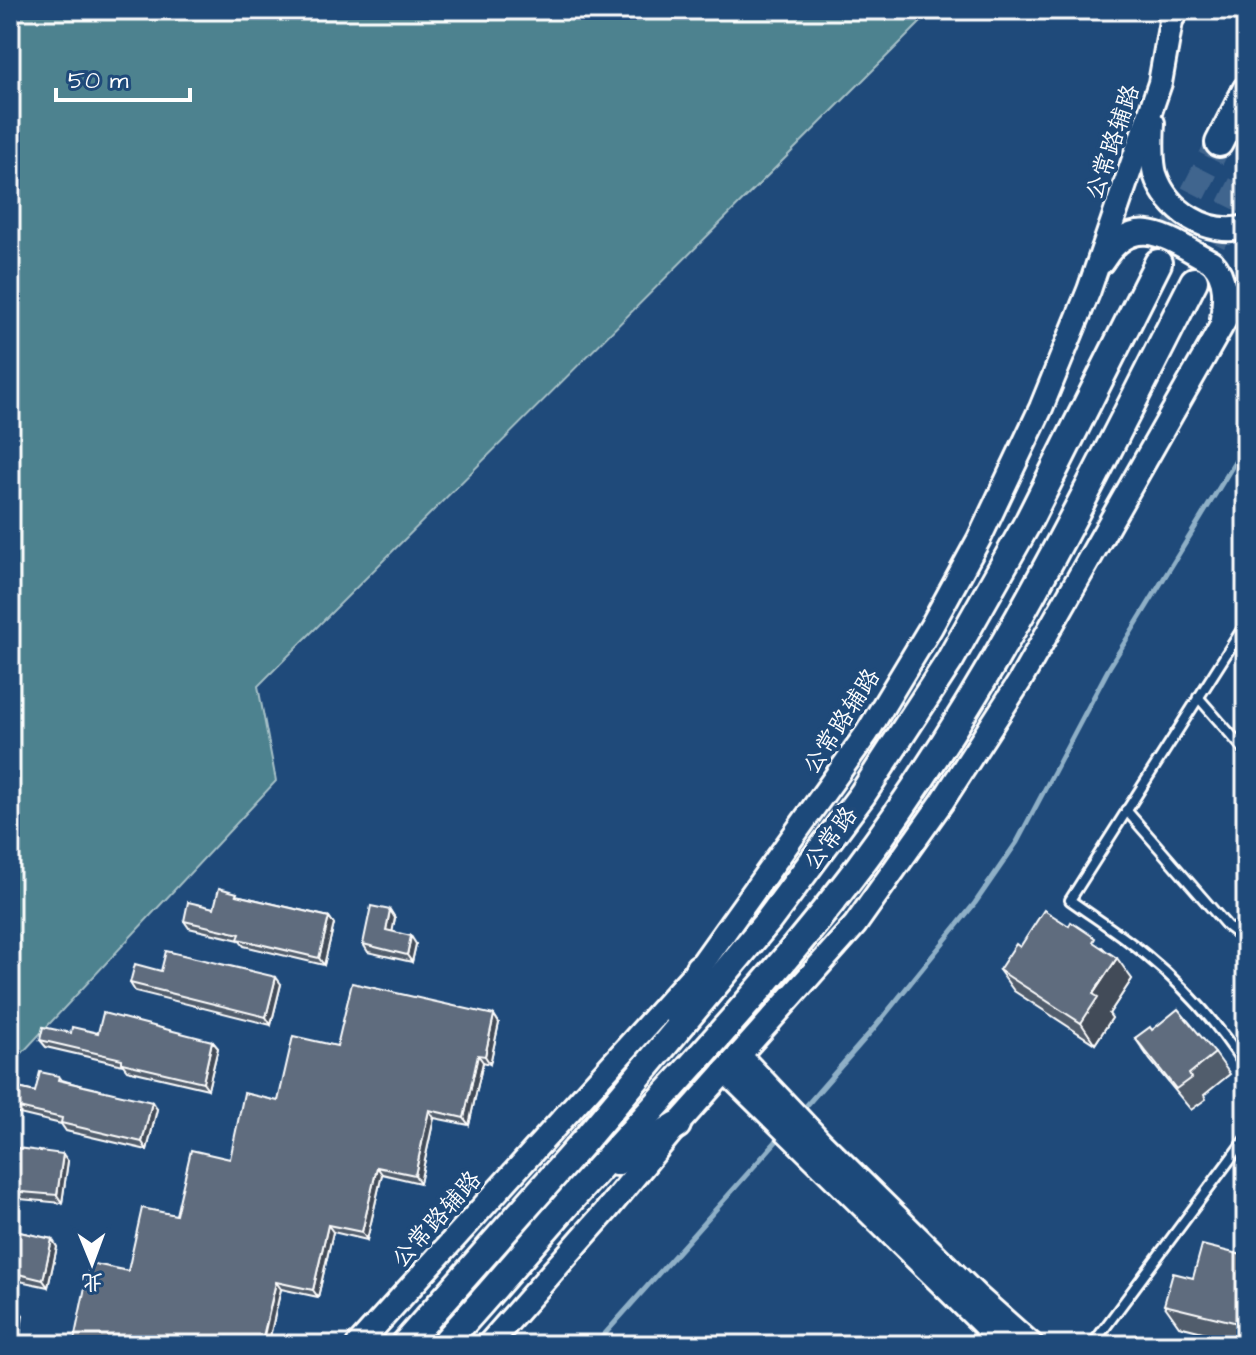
<svg xmlns="http://www.w3.org/2000/svg" width="1256" height="1355" font-family="'Architects Daughter','LXGW WenKai TC',sans-serif">
	<style>
		.green { fill: #4d828f; stroke: #a6c0c7; stroke-width: 2 }
		.lines { fill: none; stroke-linecap: round; stroke-linejoin: round }
		.stream { stroke: #8fb0c7; stroke-width: 5 }
		.primary-tunnel { stroke: #41658e; stroke-width: 26; stroke-dasharray: 26 13; stroke-linecap: butt }
		.service-casing { stroke: #fff; stroke-width: 14 }
		.secondary-casing { stroke: #fff; stroke-width: 28 }
		.primary-casing { stroke: #fff; stroke-width: 32 }
		.motorway-casing { stroke: #fff; stroke-width: 36 }
		.service { stroke: #1f4a7a; stroke-width: 8 }
		.secondary { stroke: #1f4a7a; stroke-width: 22 }
		.primary { stroke: #1f4a7a; stroke-width: 26 }
		.motorway { stroke: #1f4a7a; stroke-width: 30 }
		.wall { fill: #515d6c; stroke: #fff; stroke-width: 2 }
		.shaded-wall { fill: #424c58; stroke: #fff; stroke-width: 2 }
		.building { fill: #5e6c7e; stroke: #fff; stroke-width: 2 }
		.labels { text-anchor: middle; stroke-width: 8; stroke-linejoin: round; paint-order: stroke }
		.street-label { font-size: 24px; fill: #fff; stroke: #1f4a7a }
	</style>
	<rect width="100%" height="100%" fill="#1f4a7a"/>
	<filter id="ink" filterUnits="userSpaceOnUse"><feTurbulence type="fractalNoise" baseFrequency=".0125" numOctaves="2"/><feDisplacementMap in="SourceGraphic" scale="16" xChannelSelector="R" yChannelSelector="G"/><feConvolveMatrix kernelMatrix="1 2 1 2 8 2 1 2 1" color-interpolation-filters="sRGB"/></filter>
	<g filter="url(#ink)">
		<!-- green -->
		<path class="green" d="M10,10h923l-675,676 18,95 -266,285z"/>
		<g class="lines">
			<!-- stream -->
			<g class="stream">
				<path d="M800,1113l75,-86 100,-124 42,-61 92,-174 137,-224"/>
				<path d="M595,1345l186,-209"/>
			</g>
			<!-- primary-tunnel -->
			<g class="primary-tunnel">
				<path d="M1158,263l61,-120"/>
				<path d="M1195,277l51,-102"/>
			</g>
			<defs>
				<g id="service">
					<path d="M1246,623l-176,277c25,18 52,35 76,55 39,32 73,70 100,113"/>
					<path d="M1198,697l48,55"/>
					<path d="M1126,810l101,116 19,15"/>
					<path d="M1092,1345l154,-207"/>
				</g>
				<g id="secondary">
					<path d="M1153,123c-1,17 -2,35 2,51 12,37 53,63 91,53"/>
					<path d="M1102,262c33,-54 69,-21 110,0 15,15 13,37 10,57"/>
					<path d="M739,1055l83,88 156,154 54,48"/>
					<path d="M725,1071l279,274"/>
					<path d="M358,1345l341,-377 168,-235 64,-106 48,-88 62,-131 48,-118 71,-207 13,-73"/>
					<path d="M488,1345l118,-134 71,-86 178,-200 87,-123 78,-121 226,-398"/>
				</g>
				<g id="primary">
					<path d="M1219,143l27,-53"/>
					<path d="M678,1014l21,-46"/>
					<path d="M616,1162l61,-37"/>
					<path d="M404,1345l181,-205 183,-219 94,-126 88,-135 79,-140 129,-257"/>
					<path d="M443,1345c51,-55 98,-113 148,-168 91,-101 185,-201 267,-309 136,-181 234,-387 336,-587"/>
				</g>
				<path id="motorway" d="M1172,12v-2"/>
			</defs>
			<!-- service casing -->
			<use href="#service" class="service-casing"/>
			<!-- secondary casing -->
			<use href="#secondary" class="secondary-casing"/>
			<!-- primary casing -->
			<use href="#primary" class="primary-casing"/>
			<!-- motorway casing -->
			<use href="#motorway" class="motorway-casing"/>
			<!-- service -->
			<use href="#service" class="service"/>
			<!-- secondary -->
			<use href="#secondary" class="secondary"/>
			<!-- primary -->
			<use href="#primary" class="primary"/>
			<!-- motorway -->
			<use href="#motorway" class="motorway"/>
		</g>
		<!-- wall -->
		<g class="wall">
			<path d="M240,896l89,21 5,7 -10,41 -80,-19 -5,-6 -50,-12 -5,-7z"/>
			<path d="M390,910l5,8 -3,14 24,12 -4,18 -44,-10 -5,-8z"/>
			<path d="M1102,947l30,32 -23,35 3,4 -17,26 -81,-53 -15,-21z"/>
			<path d="M161,971l120,13 -10,41 -136,-34 -5,-8z"/>
			<path d="M494,1015l5,8 -9,41 -7,-2 -14,63 -35,-7 -14,65 -38,-9 -15,66 -34,-8 -15,65 -37,-8 -13,56h-195l55,-74 48,-56 54,-56 48,-58 59,-55z"/>
			<path d="M1152,1030l63,23 15,21 -26,21 2,4 -15,11 -41,-50 -15,-22z"/>
			<path d="M71,1033h27l114,8 6,7 -10,41 -81,-19 -4,-5 -77,-18 -6,-7z"/>
			<path d="M59,1076l3,4 95,29 -10,41 -81,-19 -5,-7 -50,-12 -1,-26 25,6z"/>
			<path d="M10,1147l58,14 -6,42 -52,-5z"/>
			<path d="M10,1230l42,9 5,8 -9,40 -38,-8z"/>
			<path d="M1246,1256v87l-67,-17 -15,-21 29,-27z"/>
		</g>
		<!-- shaded-wall -->
		<g class="shaded-wall">
			<path d="M390,910l5,8 -4,20 -5,-8z"/>
			<path d="M329,917l5,7 -10,41 -5,-7z"/>
			<path d="M411,936l5,8 -4,18 -5,-7z"/>
			<path d="M1117,958l15,21 -23,35 3,4 -17,26 -14,-21 12,-29z"/>
			<path d="M276,977l5,7 -10,41 -5,-8z"/>
			<path d="M494,1015l5,8 -9,41 -5,-8z"/>
			<path d="M212,1041l6,7 -10,41 -5,-7z"/>
			<path d="M478,1055l5,7 -14,63 -5,-7z"/>
			<path d="M152,1102l5,7 -10,41 -5,-8z"/>
			<path d="M429,1110l5,8 -14,65 -5,-8z"/>
			<path d="M63,1154l5,7 -6,42 -5,-8z"/>
			<path d="M377,1167l5,7 -15,66 -5,-8z"/>
			<path d="M328,1225l5,7 -15,65 -5,-7z"/>
			<path d="M52,1239l5,8 -9,40 -5,-7z"/>
			<path d="M1246,1259v42l-8,-11z"/>
			<path d="M276,1282l5,7 -13,56h-6z"/>
			<path d="M17,1307l6,8 -4,30h-7z"/>
			<path d="M227,1337l5,8h-6z"/>
		</g>
		<!-- building -->
		<g class="building">
			<path d="M219,888l18,5 -1,2 93,22 -10,41 -81,-19 2,-5 -56,-13 4,-19 26,6z"/>
			<path d="M371,906l19,4 -4,20 25,6 -4,19 -44,-11z"/>
			<path d="M1044,910l25,16 2,-4 24,16 -2,4 24,16 -24,36 5,3 -17,26 -82,-53 17,-26 4,3z"/>
			<path d="M166,951l110,26 -10,40 -136,-34 5,-19 26,7z"/>
			<path d="M352,983l142,32 -9,41 -7,-1 -14,63 -35,-8 -14,65 -38,-8 -15,65 -34,-7 -15,65 -37,-8 -15,63 -34,-8 -1,8h-153l17,-82 38,8 14,-63 34,7 15,-65 39,9 14,-66 34,8 15,-65 44,10z"/>
			<path d="M1178,1009l37,44 -26,21 2,4 -15,11 -41,-51 15,-11 2,3z"/>
			<path d="M103,1013l109,28 -9,41 -81,-19v-4l-82,-19 3,-13 28,6 1,-6 26,6z"/>
			<path d="M40,1072l19,4 -1,4 94,22 -10,40 -81,-19 1,-5 -52,-12v-20l25,6z"/>
			<path d="M10,1147l53,7 -6,41 -47,-4z"/>
			<path d="M10,1230l42,9 -9,41 -33,-8z"/>
			<path d="M1202,1245l44,11 -8,34 8,2v33l-82,-20 9,-32 20,5z"/>
			<path d="M10,1306l7,1 -5,38h-2z"/>
		</g>
	</g>
	<g class="labels">
		<!-- street labels -->
		<g class="street-label">
			<text transform="translate(1112 142) rotate(-71)" y="8">公常路辅路</text>
			<text transform="translate(841 721) rotate(-57)" y="8">公常路辅路</text>
			<text transform="translate(830 838) rotate(-53)" y="8">公常路</text>
			<text transform="translate(436 1219) rotate(-48)" y="8">公常路辅路</text>
		</g>
	</g>
	<!-- margin -->
	<rect width="1256" height="1355" fill="none" stroke="#1f4a7a" stroke-width="40"/>
	<rect x="20" y="20" width="1216" height="1315" fill="none" stroke="#fff" stroke-width="3" filter="url(#ink)"/>
	<!-- north arrow -->
	<g transform="translate(92 1263) rotate(179)" stroke="#1f4a7a" stroke-width="6" paint-order="stroke">
	<path d="M0-6L14 30L0 20L-14 30Z" fill="#ffffff"/>
	<text y="-12" font-size="22" font-weight="bold" text-anchor="middle" fill="#ffffff">北</text>
	</g>
	<!-- scale -->
	<path d="M56 88v12h134v-12" fill="none" stroke="#ffffff" stroke-width="4"/>
	<text x="68" y="88" font-size="24" fill="#ffffff" stroke="#1f4a7a" stroke-width="6" paint-order="stroke">50 m</text>
</svg>
